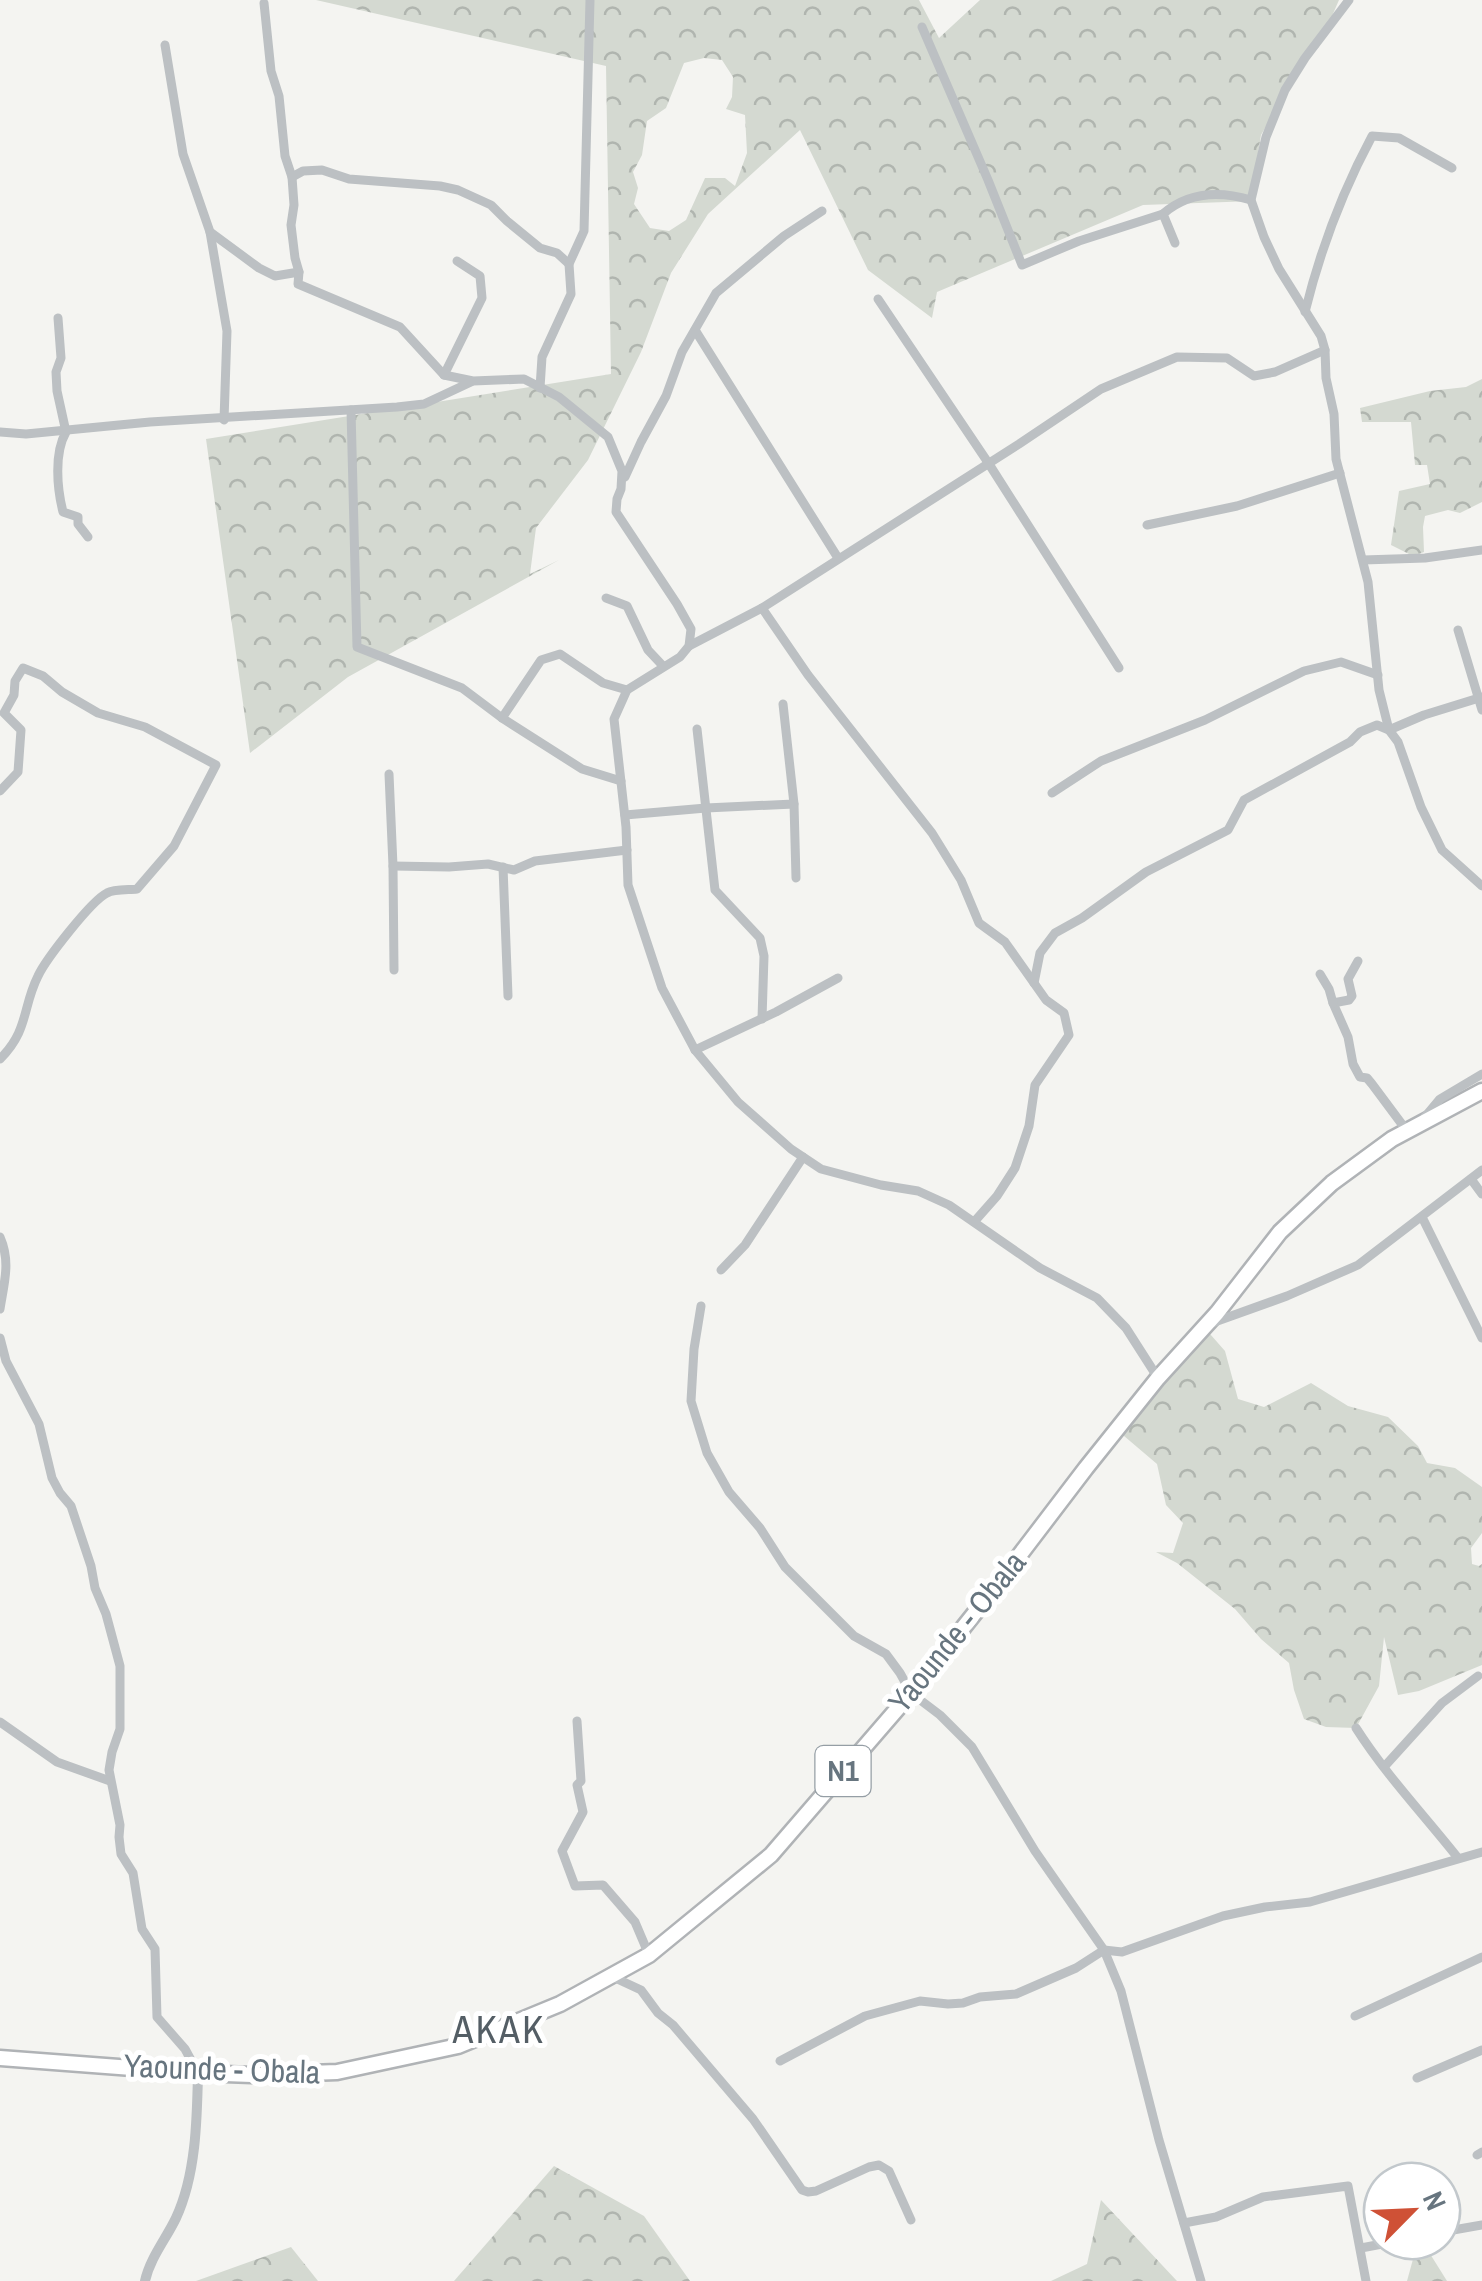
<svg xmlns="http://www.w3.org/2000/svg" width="1482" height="2281" font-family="'Archivo Narrow',sans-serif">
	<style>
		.forest { fill: url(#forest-crowns); fill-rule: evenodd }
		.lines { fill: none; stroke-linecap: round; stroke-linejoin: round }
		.trunk-casing { stroke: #b0b3b6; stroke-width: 19 }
		.minor { stroke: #bcc0c3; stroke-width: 9 }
		.tertiary { stroke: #bcc0c3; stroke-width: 10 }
		.trunk { stroke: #fff; stroke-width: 14 }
		.labels { text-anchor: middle; stroke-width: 10; stroke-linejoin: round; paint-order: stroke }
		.shield { fill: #fff; stroke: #959ea5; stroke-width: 2.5 }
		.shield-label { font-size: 30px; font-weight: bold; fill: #67757f }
		.street-label { font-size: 32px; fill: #67757f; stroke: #fff }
		.quarter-label { font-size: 38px; letter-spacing: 2.5px; fill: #545e65; stroke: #fff }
	</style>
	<defs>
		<pattern id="forest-crowns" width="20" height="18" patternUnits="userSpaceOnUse" patternTransform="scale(2.5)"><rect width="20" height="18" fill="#d4d9d1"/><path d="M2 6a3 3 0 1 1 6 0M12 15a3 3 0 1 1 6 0" fill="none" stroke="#b0b5af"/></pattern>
	</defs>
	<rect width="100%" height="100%" fill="#f4f4f1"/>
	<!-- forest -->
	<g class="forest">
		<path d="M316,0h603l20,38 41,-38h359l-21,48 -16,7 -15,35 -26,45 -7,43v23l-111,4 -206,87 -5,26 -64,-48 -68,-140 -92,84 -37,59 -30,79 -53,108 -52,68 -6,46 29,-14 -211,117 -98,76 -44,-314 405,-65 -5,-308zM704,58l18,2 11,17 -1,20 -6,12 19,6 2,38 -12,33 -10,-8h-20l-19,42 -17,11 -19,-3 -16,-24 4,-16 -5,-16 9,-17 5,-34 19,-13 18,-45z"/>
		<path d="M1482,379v123l-22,11 -12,-3 -23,6 -2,11 1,25 -11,4 -22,-11 8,-54 31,-7 -3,-19h-12l-4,-43h-49l-2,-14 70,-17 36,-4z"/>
		<path d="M1203,1326l22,25 13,48 26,8 47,-24 37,23 40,11 30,29 9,17 28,5 27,19v46l-11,15 1,16 7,2 3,-2v101l-63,26 -21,4 -14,-58 -5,49 -23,42 -30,-1 -22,-8 -10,-29 -5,-27 -28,-24 -26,-30 -58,-46 -21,-11 17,1 10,-30 -17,-18 -9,-41 -40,-34z"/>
		<path d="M554,2166l90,50 46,65h-236z"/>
		<path d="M1101,2200l76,81h-126l36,-17z"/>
		<path d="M1418,2241h4l25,40h-40z"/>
		<path d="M291,2247l27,34h-122z"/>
	</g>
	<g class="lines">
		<defs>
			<path id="trunk" d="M0,2058l198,15 54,2 85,-3 121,-26 102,-42 89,-49 122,-100 140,-162 79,-99 96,-126 72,-90 59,-65 63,-81 52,-49 60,-44 90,-48"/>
		</defs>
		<!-- trunk casing -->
		<use href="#trunk" class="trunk-casing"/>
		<!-- minor -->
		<g class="minor">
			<path d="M1349,0l-44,58 -20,32 -19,47 -15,63 13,37 15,32 42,67 4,14 1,28 8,36 2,45 32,123 11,108 10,40 9,12 23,65 21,43 40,36"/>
			<path d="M264,3l7,68 8,25 6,60 7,21 2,28 -3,20 4,33 4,14"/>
			<path d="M922,27l66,153 34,85 57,-24 84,-27"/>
			<path d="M165,45l18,109 27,78 49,36 16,8 24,-4 -1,12 102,43 44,48 29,6 51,-2 35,18 49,40 14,34 -1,18 -4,10 -1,13 61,92 14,25 -2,17 -9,11 -53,33 -13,29 12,108 2,58 34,103 33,62 43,52 53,47 30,20 60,16 37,6 31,14 91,63 57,30 29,30 32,50"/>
			<path d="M292,177l11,-6 19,-1 27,9 91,7 18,4 33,15 16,16 33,27 17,5 12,11"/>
			<path d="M210,232l17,99 -3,89"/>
			<path d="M1175,243l-12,-29c25,-22 57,-23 88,-14"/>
			<path d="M878,299l111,165 130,204"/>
			<path d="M1305,312c15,-61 37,-120 67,-176l27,2 53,30"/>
			<path d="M58,318l3,40 -5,14 1,19 9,41c-12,21 -9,56 -3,80l15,5v7l10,13"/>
			<path d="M695,330l143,228"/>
			<path d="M444,375l38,-77 -2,-22 -23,-15"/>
			<path d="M540,388l2,-31 29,-63 -2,-30 15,-33 6,-231"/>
			<path d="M351,410l6,237 105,41 40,30 80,51 39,12"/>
			<path d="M0,432l26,2 124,-12 247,-15 27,-3 47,-22"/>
			<path d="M625,477l16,-35 25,-46 16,-44 34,-59 68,-57 38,-25"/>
			<path d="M1147,525l90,-19 103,-33"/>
			<path d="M1363,560l62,-2 57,-8"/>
			<path d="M606,598l21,8 21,44 15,16"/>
			<path d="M762,608l46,67 124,158 29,47 18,43 26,19 41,58 18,13 5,22 -34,50 -6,41 -14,42 -18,28 -23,26"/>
			<path d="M1458,630l24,80"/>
			<path d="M689,646l73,-38 257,-164 82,-55 76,-32 50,1 27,18 21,-4 50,-22"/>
			<path d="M783,704l11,100 2,74"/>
			<path d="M502,718l39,-58 19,-6 43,29 24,7"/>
			<path d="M697,729l18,161 45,48 4,18 -2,63"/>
			<path d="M389,774l4,92 1,104"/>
			<path d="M0,791l18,-19 3,-42 -17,-17 10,-18 1,-14 8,-13 20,8 19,16 36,21 47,14 71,38 -42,81 -37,43c-8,1 -23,0 -30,4 -16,8 -61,66 -69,83 -16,32 -9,54 -38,83"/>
			<path d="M1052,793l49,-32 104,-41 99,-49 37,-9 37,13"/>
			<path d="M625,815l81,-7 88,-4"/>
			<path d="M393,866l56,1 39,-3 26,6 21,-9 92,-11"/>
			<path d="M503,867l5,129"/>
			<path d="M1358,961l-10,18 4,17 -3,4 -16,3 15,34 5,27 7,13 7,1 5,6 35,47"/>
			<path d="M1320,974l9,15 4,14"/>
			<path d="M1034,983l6,-30 15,-20 27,-15 64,-46 82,-42 16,-30 106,-58 10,-10 17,-7 12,5 35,-15 58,-18"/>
			<path d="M695,1050l81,-38 62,-34"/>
			<path d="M1425,1117l15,-18 42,-25"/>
			<path d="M1471,1179l11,15"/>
			<path d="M1422,1217l60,121"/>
			<path d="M0,1237c11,25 4,46 0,72"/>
			<path d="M721,1270l24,-25 58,-88"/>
			<path d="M701,1306l-7,43 -3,52 16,52 22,39 31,36 25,39 69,69 32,18 14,19 11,20 29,22 32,32 63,104 69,99 17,41 38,149 42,141"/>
			<path d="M1209,1324l78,-28 71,-31 124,-95"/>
			<path d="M0,1338l6,23 33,63 13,54 8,15 11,13 20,60 4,22 11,26 14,52v63l-8,23 -3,18 11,55 -1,12 2,17 12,19 9,56 13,20 2,68 28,32 13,24"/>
			<path d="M577,1721l4,60 -4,4 6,27 -21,39 13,35 28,-1 32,37 14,33"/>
			<path d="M0,1722l57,40 53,19"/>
			<path d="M1356,1728c30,47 68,87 102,130"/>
			<path d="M1384,1767l58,-64 36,-27"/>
			<path d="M613,1977l28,13 17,23 15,12 80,94 49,71 6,2 8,-1 53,-24 10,-2 10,6 22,49"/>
			<path d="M1355,2016l127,-59"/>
			<path d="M780,2061l85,-45 55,-15 28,3 15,-1 17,-6 36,-3 60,-26 28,-18 18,2 101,-36 42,-9 45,-5 172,-50"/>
			<path d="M1417,2078l65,-28"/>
			<path d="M1477,2155l5,-3"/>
			<path d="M1184,2223l32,-6 47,-20 85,-11 18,95"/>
			<path d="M1442,2232l40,-7"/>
			<path d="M1361,2248l37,-7"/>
		</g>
		<!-- tertiary -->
		<path class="tertiary" d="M145,2281c5,-23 21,-42 31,-63 20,-43 21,-98 22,-145"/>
		<!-- trunk -->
		<use href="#trunk" class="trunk"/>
	</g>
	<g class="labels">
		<!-- shield labels -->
		<rect class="shield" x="815.5" y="1746" width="55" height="50" rx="8"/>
		<g class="shield-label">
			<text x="843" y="1781">N1</text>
		</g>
		<!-- street labels -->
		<g class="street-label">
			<text transform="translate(957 1632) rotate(-51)" y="11">Yaounde - Obala</text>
			<text transform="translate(222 2069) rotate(2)" y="11">Yaounde - Obala</text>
		</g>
		<!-- quarter labels -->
		<g class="quarter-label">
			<text x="499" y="2043">AKAK</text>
		</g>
	</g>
	<!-- north arrow -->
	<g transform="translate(1412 2211) rotate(66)"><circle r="48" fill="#ffffff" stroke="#c2c8cc" stroke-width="2.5"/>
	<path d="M0-8L18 38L0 25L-18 38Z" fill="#cf5136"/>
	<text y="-15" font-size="28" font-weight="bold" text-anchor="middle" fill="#67757f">N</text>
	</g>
</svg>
